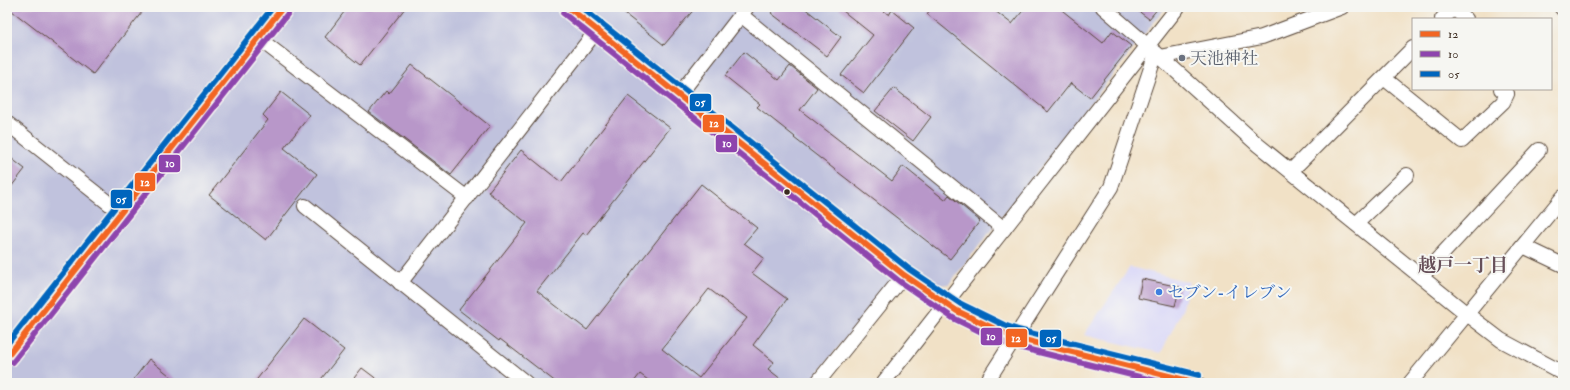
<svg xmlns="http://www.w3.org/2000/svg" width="1570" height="390" font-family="'IM FELL Double Pica','Noto Serif JP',serif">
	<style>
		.built { fill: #d9d7f8 }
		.industrial { fill: #c0c2dd }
		.building { fill: #b897c9; fill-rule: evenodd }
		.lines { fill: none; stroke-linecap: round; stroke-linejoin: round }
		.minor-casing { stroke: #564537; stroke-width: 16 }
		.minor { stroke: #fff; stroke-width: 14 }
		.bus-1-casing { stroke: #f6f6f2; stroke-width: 9 }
		.bus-2-casing { stroke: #f6f6f2; stroke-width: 9 }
		.bus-3-casing { stroke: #f6f6f2; stroke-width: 9 }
		.bus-1 { stroke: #f26522; stroke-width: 6 }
		.bus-2 { stroke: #8e44ad; stroke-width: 6 }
		.bus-3 { stroke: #0065bd; stroke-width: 6 }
		.worship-dot { fill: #6b7280; stroke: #f6f6f2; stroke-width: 1.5 }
		.bus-dot { fill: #3b2a1e; stroke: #f6f6f2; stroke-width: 1.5 }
		.shop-dot { fill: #3f7fe0; stroke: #f6f6f2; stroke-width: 1.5 }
		.labels { text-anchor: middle; stroke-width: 4; stroke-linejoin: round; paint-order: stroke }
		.worship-label { font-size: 17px; fill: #5b616d; stroke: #f6f6f2; text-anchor: start }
		.shop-label { font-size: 17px; fill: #366cbe; stroke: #f6f6f2; text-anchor: start }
		.neighbourhood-label { font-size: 18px; font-weight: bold; fill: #67505a; stroke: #f6f6f2 }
		.line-badge { stroke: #f6f6f2; stroke-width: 1.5 }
		.badge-label { font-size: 11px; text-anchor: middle; font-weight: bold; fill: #fff }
	</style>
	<rect width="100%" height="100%" fill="#f6f6f2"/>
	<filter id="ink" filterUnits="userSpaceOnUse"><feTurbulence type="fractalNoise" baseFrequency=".025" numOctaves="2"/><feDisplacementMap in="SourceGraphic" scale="8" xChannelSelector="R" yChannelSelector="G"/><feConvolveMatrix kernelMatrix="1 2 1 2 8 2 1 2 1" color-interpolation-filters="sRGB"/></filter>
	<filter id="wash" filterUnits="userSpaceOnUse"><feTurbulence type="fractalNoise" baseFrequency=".012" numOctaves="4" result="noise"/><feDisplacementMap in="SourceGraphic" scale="16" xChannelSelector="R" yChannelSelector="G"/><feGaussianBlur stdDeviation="0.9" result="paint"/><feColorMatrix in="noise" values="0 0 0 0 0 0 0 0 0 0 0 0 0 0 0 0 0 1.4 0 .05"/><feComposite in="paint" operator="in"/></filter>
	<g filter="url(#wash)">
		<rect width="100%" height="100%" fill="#f1e1c6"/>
		<!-- built -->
		<path class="built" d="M1130,267l59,15 -6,26 -22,45 -77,-18z"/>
		<!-- industrial -->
		<path class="industrial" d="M7,7h1159l-217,277 -9,1 -8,-2 -26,-20 -96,120h-803z"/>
		<g id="blocks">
			<!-- building -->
			<g class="building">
				<path d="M7,7h139l-53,67z"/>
				<path d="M348,7h58l-46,58 -35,-28z"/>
				<path d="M616,7h80l-32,38z"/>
				<path d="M776,7h27l38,30 -14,19 -56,-43z"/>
				<path d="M838,7h41l10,8 3,-5 22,18 -50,65 -23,-18 32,-40z"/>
				<path d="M932,7h58l22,17 14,-17h32l45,36 9,-12 19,15 -41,52 -19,-15 -23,29 -121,-98z"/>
				<path d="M1133,7h26l-10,12z"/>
				<path d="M744,52l35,28 11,-14 27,22 -17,22 92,71 11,-15 42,34 4,-5 31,26 -30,38 -156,-121 1,-1 -38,-30 3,-3 -35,-28z"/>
				<path d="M412,65l78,61 -39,49 -82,-63 17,-21 3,3z"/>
				<path d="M894,88l37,29 -18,24 -38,-30z"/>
				<path d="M281,92l29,23 -26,33 33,26 -51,66 -57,-45 59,-75 -5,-5z"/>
				<path d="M628,96l42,32 -84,107 -3,-2 -46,58 50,39 114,-146 56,44 -13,15 20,15 -12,15 35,26 -34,46 21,17 -6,7 18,14h-134l-12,-9 -7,9h-76l-57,-44 -1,2 -40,-31 68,-87 -39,-31 33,-42 40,32zM709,289l38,29 -48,60 -37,-29z"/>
				<path d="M7,155l18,14 -18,23z"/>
				<path d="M1142,279l38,8 -5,19 -37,-8z"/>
				<path d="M304,319l40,31 -26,33h-64z"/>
				<path d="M149,359l30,24h-48z"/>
				<path d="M362,368l20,15h-32z"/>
			</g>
		</g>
	</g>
	<g filter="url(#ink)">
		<use href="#blocks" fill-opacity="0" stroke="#564537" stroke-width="1"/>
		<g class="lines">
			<defs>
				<g id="minor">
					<path d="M568,7l336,268c35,26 70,49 112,63l181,45"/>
					<path d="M1561,7l2,2"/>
					<path d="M741,15l263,214"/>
					<path d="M1442,19l12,-11 12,11"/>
					<path d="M258,38l209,160"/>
					<path d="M1156,53l102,92 209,169 34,26 62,33"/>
					<path d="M1160,57l102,-20 80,-30"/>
					<path d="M1384,78l78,63 41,-39 4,-8 -6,-5"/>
					<path d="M679,95l68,-88"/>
					<path d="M7,123l114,90"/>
					<path d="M1291,171l122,-123"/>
					<path d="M305,206l221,177"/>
					<path d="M1356,224l51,-49"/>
					<path d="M1523,246l40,19"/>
					<path d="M1421,277l118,-127"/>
					<path d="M400,283l197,-253"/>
					<path d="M7,357l276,-350"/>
					<path d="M817,383l87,-108"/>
					<path d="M883,383l295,-376"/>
					<path d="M986,383l125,-196 45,-134 -53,-46"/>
					<path d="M1410,383l153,-186"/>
				</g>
			</defs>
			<!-- minor casing -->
			<use href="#minor" class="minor-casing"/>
			<!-- minor -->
			<use href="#minor" class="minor"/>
			<defs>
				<g id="bus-1">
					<path d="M568,7l336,268 53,36 44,21 15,6 181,45"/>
					<path d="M7,357l276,-350"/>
				</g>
				<g id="bus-2">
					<path d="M563,13l336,268 54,37 45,22 16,6 150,37"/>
					<path d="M13,362l276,-350"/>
				</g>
				<g id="bus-3">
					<path d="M581,7l328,262 52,35 43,21 14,5 181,45"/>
					<path d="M7,344l266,-337"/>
				</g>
			</defs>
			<!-- bus-1 casing -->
			<use href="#bus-1" class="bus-1-casing"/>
			<!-- bus-2 casing -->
			<use href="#bus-2" class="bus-2-casing"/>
			<!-- bus-3 casing -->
			<use href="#bus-3" class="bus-3-casing"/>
			<!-- bus-1 -->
			<use href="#bus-1" class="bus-1"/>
			<!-- bus-2 -->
			<use href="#bus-2" class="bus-2"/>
			<!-- bus-3 -->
			<use href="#bus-3" class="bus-3"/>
		</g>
	</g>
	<!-- markers -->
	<circle class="worship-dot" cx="1182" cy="58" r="4"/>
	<circle class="bus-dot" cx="787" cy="192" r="3.5"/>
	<circle class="shop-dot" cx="1159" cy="292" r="4"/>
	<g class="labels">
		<!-- worship labels -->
		<g class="worship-label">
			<text x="1190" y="64">天池神社</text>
		</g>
		<!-- shop labels -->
		<g class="shop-label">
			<text x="1167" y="298">セブン-イレブン</text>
		</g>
		<!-- neighbourhood labels -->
		<g class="neighbourhood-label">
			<text x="1463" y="271">越戸一丁目</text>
		</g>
	</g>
	<g class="line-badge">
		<rect x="689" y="93" width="23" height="19" rx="4" fill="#0065bd"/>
		<rect x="702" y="114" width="23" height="19" rx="4" fill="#f26522"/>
		<rect x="715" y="134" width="23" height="19" rx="4" fill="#8e44ad"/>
		<rect x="158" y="154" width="23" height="19" rx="4" fill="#8e44ad"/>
		<rect x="134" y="172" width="22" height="20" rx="4" fill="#f26522"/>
		<rect x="110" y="189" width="23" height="20" rx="4" fill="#0065bd"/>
		<rect x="980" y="327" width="23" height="19" rx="4" fill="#8e44ad"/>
		<rect x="1005" y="328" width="23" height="20" rx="4" fill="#f26522"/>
		<rect x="1039" y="329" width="23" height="19" rx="4" fill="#0065bd"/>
	</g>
	<g class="badge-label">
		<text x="700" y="106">05</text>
		<text x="714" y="127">12</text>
		<text x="727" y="147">10</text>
		<text x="170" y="167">10</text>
		<text x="145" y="186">12</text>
		<text x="121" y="203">05</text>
		<text x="991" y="340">10</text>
		<text x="1016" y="342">12</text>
		<text x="1051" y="342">05</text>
	</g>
	<!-- margin -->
	<rect width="1570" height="390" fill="none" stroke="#f6f6f2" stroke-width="24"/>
	<!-- legend -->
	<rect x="1412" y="18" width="140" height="72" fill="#f6f6f2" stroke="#aba49d"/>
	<rect x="1420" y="31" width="20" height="6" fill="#f26522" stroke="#aba49d"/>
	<text x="1448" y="38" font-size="12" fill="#3b2a1e">12</text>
	<rect x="1420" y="51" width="20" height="6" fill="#8e44ad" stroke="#aba49d"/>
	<text x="1448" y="58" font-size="12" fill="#3b2a1e">10</text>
	<rect x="1420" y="71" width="20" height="6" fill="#0065bd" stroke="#aba49d"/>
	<text x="1448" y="78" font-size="12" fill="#3b2a1e">05</text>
</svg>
